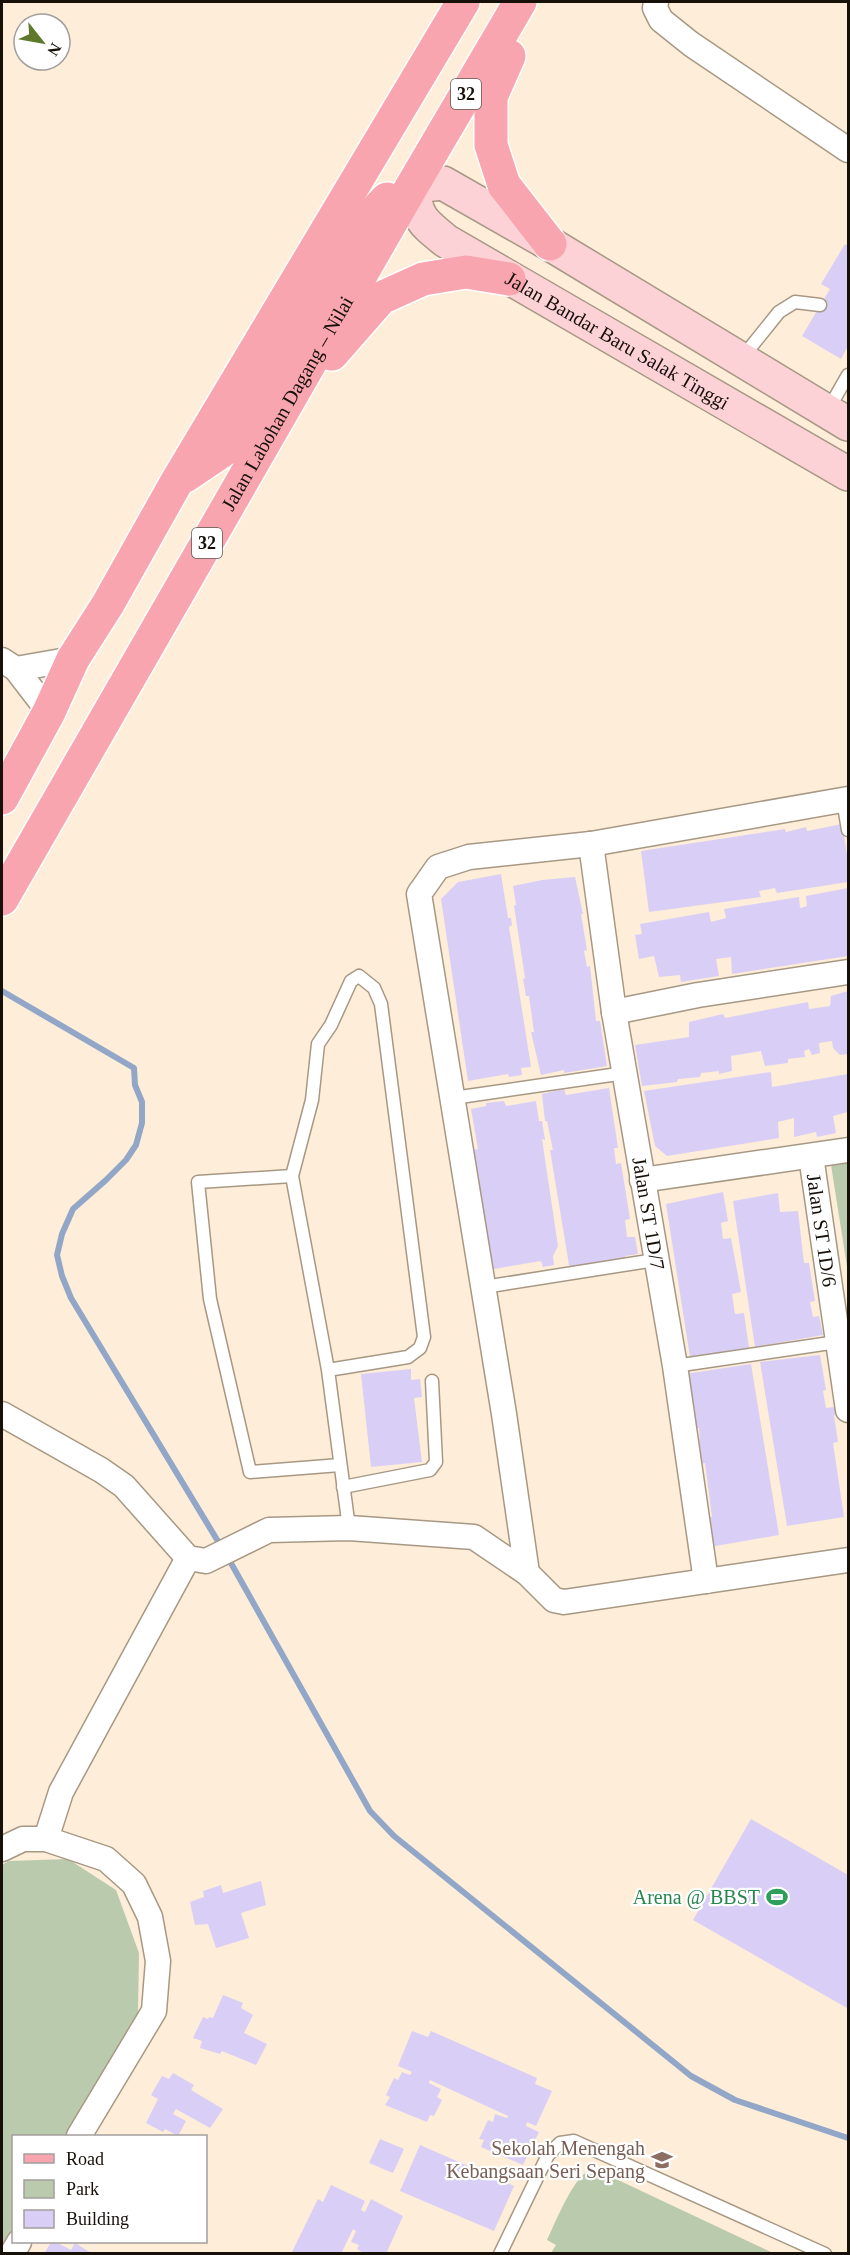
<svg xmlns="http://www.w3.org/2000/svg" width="850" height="2255" font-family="Georgia,serif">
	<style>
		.green { fill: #bacaad }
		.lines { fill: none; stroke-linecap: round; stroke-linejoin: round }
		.stream { stroke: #92a7c8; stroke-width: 6 }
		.building { fill: #d9cff6 }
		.service-casing { stroke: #a79884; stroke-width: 15 }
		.minor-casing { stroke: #a79884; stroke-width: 27 }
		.secondary-casing { stroke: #a79884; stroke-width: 36 }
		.primary-casing { stroke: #fff; stroke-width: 36 }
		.service { stroke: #fff; stroke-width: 12 }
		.minor { stroke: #fff; stroke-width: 24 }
		.secondary { stroke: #fcd2d7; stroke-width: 33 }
		.primary { stroke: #f8a5af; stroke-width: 33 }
		.labels { text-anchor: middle; stroke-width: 4.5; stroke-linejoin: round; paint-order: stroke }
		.shield { fill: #fff; stroke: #5c5853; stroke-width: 1.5 }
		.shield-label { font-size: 18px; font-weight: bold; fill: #161009 }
		.street-label { font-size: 20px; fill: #161009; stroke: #fff }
		.leisure-label { font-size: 20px; fill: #27864d; stroke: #fff; text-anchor: end }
		.education-label { font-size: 20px; fill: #785e54; stroke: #fff; text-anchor: end }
	</style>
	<rect width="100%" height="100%" fill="#feedd8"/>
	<!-- green -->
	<g class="green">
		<path d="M848,1162v111l-17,-108z"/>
		<path d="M68,1859l48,31 23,63 -1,60 -72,123h-52l-1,93 -11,21v-385l7,-4z"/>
		<path d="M594,2168l5,3 174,82h-222l5,-8 -9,-5c9,-18 27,-67 47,-72z"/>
	</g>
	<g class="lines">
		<!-- stream -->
		<g class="stream">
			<path d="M2,991l132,77 1,17 7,17v21l-6,22 -10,15 -20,20 -33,29 -11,25 -5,21 5,21 9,22 151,250"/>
			<path d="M227,1556l143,255 24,25 297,240 44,24 113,38"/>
		</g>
	</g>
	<!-- building -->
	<g class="building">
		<path d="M845,244l3,2v100l-7,13 -39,-23 28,-47 -9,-5z"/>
		<path d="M842,824l6,36v22l-71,11 -2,-5 -16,3 2,6 -112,15 -8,-61 144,-22 1,3 20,-5 1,4z"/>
		<path d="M501,874l7,44h3l1,7 -3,2 22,140 -10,1 1,7 -13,2 -1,-3 -40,7 -27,-182 17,-17z"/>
		<path d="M575,877l8,37h-2l6,36 -3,1 3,16 3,-1 6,55h4l7,45 -43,7v-3l-23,5 -10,-43h3l-5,-36h-3l-3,-17 2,-1 -11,-72 2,-1 -3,-19 29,-6z"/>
		<path d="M848,888v68l-116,18 -1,-17 -15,2 3,17 -38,6 -1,-7 -21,2 -5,-21 -15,3 -4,-24 7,-1 -2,-10 69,-12 2,10 15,-4 -2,-9 75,-12 1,11 7,-2 -1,-10z"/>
		<path d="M848,991v63l-8,1 -7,-7 -1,-7 -13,2 1,10 -8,2 -3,-6 -5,2 1,6 -17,2v4l-23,3 -4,-15 -30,5 1,15 -13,3v-3l-18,2 -1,4 -22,2 -1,3 -35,4 -7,-41 54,-8v-15l34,-8 2,4 83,-16 1,7 21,-3 1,-10z"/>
		<path d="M771,1072l1,15 76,-13v38l-15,4 3,17 -19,4 -1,-5 -22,5v-19l-16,4 1,16 -112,18 -12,-10 -11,-55z"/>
		<path d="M609,1088l9,60h-4l2,16 5,-1 9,56 -5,1 2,17h8l3,17 -13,2 1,5 -54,8 -3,-4 -19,-115h3l-6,-29h-2l-3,-27 22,-5 2,6z"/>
		<path d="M504,1101l2,5 30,-5 3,20h3l3,19 -3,-1 16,107 -5,10 1,9 -11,2 -2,-6 -47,8 -6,-3 -17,-115 7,-2 -7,-40 15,-3v-3z"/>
		<path d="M723,1192l5,29 -7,2 2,16 8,-1 10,54 -9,2 3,20 9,-1 5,35 -59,9 -24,-153z"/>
		<path d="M778,1193l2,19 18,-1 6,52h5l6,38 -5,1 3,15 6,-1 4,19 -68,12 -22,-146z"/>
		<path d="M820,1355l6,35 -3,1 3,17 9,-1 2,7 -3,1 4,27 -5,1 11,74 -57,9 -27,-164z"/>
		<path d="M751,1364l28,171 -69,12 -4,-29 6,-1 -7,-54 -4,1 -2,-36h-8l-6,-54z"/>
		<path d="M411,1369v11l9,-1 2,18 -8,1 8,64 -51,5 -10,-93z"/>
		<path d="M751,1819l97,56 -1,133 -154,-88z"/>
		<path d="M261,1881l5,24 -25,8 8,25 -33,10 -8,-24 -13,1 -5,-23 14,-5 -1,-6 18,-6 2,8z"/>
		<path d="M223,1995l20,8 -2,5 12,7 -9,18 23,11 -11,21 -34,-14 -2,3 -20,-6 2,-7 -9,-3 10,-21 5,2 1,-2 4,1z"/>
		<path d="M412,2031l16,6 3,-6 106,47 -2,6 17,7 -16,35 -9,-4 -1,4 13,6 -16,33 -42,-18 3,-7 -5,-1 9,-19 5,2 2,-8 12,4 1,-2 -78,-36 -1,3 12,6 -4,8 5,3 -8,16 -4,-1 -3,7 -42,-17 5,-8 -4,-2 8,-17 4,2 4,-8 8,3 2,-3 -14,-6z"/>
		<path d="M173,2073l21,12 -3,5 32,19 -13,19 -34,-19 -3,5 13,7 -8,15 -13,-7 -2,3 -17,-9 12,-24 -7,-4 11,-19 7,3z"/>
		<path d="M380,2139l24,10 -11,24 -24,-10z"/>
		<path d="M420,2145l94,41 -20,45 -94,-40z"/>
		<path d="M331,2185l34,16 -4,9 4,2 6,-13 32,17 -17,38h-21l-8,-5 2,-4 -8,-3 5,-11 -3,-2 -12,25h-50l27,-55 5,3z"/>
		<path d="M51,2242h5l15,8 4,-7 18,11h-49z"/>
	</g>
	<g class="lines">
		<defs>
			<g id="service">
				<path d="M742,358l37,-46 16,-10 25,3"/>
				<path d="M828,410l20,-35"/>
				<path d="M843,800l5,30"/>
				<path d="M453,1098l172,-25"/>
				<path d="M292,1176l-94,6 12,117 40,173 90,-7"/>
				<path d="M484,1287l171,-27"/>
				<path d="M675,1366l162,-24"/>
				<path d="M328,1370l-36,-194 20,-76 6,-56 13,-19 20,-44 8,-5 15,12 7,16 43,333 -4,11 -12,9 -80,13 21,158"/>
				<path d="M343,1487l87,-17 6,-8 -4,-81"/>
				<path d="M500,2254l48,-99 12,-12 14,-2 251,113"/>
			</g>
			<g id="minor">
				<path d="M656,2l-1,6 6,12 30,24 157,106"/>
				<path d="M2,660l14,9 33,43"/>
				<path d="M16,669l57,-10"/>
				<path id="s1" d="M591,844l23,168 61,354 31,215"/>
				<path d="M614,1012l84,-17 150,-23"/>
				<path id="s2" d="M811,1156l37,254"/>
				<path d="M642,1180l206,-30"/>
				<path d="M2,1414l99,56 23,16 64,72 18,3 63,-31 80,-2 125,9 53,36 27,27 10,2 284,-42"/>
				<path d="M527,1573l-23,-159 -85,-520 19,-27 31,-10 122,-13 257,-45"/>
				<path d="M46,1839l15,-47 127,-234"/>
				<path d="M2,1849l21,-10h23l60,20 28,25 16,33 8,44 -4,50 -75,125"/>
				<path d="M12,2254l7,-12"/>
			</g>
			<g id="secondary">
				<path id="s3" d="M848,424l-298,-180 -107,-61 -31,3c5,32 9,35 34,55l402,233"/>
			</g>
			<g id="primary">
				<path d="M509,56l-18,41v48l13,40 46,59"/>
				<path d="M332,354l49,-56 42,-19 43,-7 43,7"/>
				<path d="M185,476l43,-29 138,-226 21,-22"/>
				<path d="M2,798l47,-86 24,-53 35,-55 68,-121 287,-481"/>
				<path id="s4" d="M2,899l410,-713 108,-184"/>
			</g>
		</defs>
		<!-- service casing -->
		<use href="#service" class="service-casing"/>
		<!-- minor casing -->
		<use href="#minor" class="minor-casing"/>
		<!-- secondary casing -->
		<use href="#secondary" class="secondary-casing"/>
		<!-- primary casing -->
		<use href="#primary" class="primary-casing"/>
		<!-- service -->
		<use href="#service" class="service"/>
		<!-- minor -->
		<use href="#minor" class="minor"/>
		<!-- secondary -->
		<use href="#secondary" class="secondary"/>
		<!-- primary -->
		<use href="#primary" class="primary"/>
	</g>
	<!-- icons -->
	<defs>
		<symbol id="stadium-bare" viewBox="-9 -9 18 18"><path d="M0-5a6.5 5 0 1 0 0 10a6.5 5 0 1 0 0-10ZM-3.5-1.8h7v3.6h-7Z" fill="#2e9e5b" stroke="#fff" stroke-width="2.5" paint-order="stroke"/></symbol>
		<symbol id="school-bare" viewBox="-9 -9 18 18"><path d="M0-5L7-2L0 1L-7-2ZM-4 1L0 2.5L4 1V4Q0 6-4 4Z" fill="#8d6e63" stroke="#fff" stroke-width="2.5" paint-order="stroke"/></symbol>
	</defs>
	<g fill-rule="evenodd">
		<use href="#stadium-bare" x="762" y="1882" width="30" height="30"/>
		<use href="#school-bare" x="647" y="2145" width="30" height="30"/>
	</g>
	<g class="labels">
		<!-- shield labels -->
		<g class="shield">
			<rect x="451" y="79" width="30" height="30" rx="4.5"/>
			<rect x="192" y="528" width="30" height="30" rx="4.5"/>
		</g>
		<g class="shield-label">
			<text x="466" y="100">32</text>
			<text x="207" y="549">32</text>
		</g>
		<!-- street labels -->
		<g class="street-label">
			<text dy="7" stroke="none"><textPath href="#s3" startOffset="768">Jalan Bandar Baru Salak Tinggi</textPath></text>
			<text dy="7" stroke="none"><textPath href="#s4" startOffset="572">Jalan Labohan Dagang ‒ Nilai</textPath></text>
			<text dy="7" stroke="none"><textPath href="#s1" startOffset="374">Jalan ST 1D/7</textPath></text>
			<text dy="7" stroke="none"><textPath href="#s2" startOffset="75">Jalan ST 1D/6</textPath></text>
		</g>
		<!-- leisure labels -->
		<g class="leisure-label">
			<text x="760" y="1904">Arena @ BBST</text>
		</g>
		<!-- education labels -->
		<g class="education-label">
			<text x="645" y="2155">Sekolah Menengah<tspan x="645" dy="23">Kebangsaan Seri Sepang</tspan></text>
		</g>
	</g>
	<!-- border -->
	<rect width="850" height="2255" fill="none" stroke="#161009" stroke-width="6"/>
	<!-- legend -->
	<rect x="12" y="2135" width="195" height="108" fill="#ffffff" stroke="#a29f9d" stroke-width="1.5"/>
	<rect x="24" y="2154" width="30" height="9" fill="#f8a5af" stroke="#a29f9d" stroke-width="1.5"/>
	<text x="66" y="2165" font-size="18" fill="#161009">Road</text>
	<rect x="24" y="2180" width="30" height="18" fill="#bacaad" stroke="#a29f9d" stroke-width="1.5"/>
	<text x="66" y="2195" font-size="18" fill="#161009">Park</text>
	<rect x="24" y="2210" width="30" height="18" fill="#d9cff6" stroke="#a29f9d" stroke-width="1.5"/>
	<text x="66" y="2225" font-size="18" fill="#161009">Building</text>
	<!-- north arrow -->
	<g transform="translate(42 42) rotate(121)"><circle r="28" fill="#ffffff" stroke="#a29f9d" stroke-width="1.5"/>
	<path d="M0-4.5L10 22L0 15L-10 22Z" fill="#5f792c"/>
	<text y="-9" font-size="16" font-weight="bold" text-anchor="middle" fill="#161009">N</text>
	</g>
</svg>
